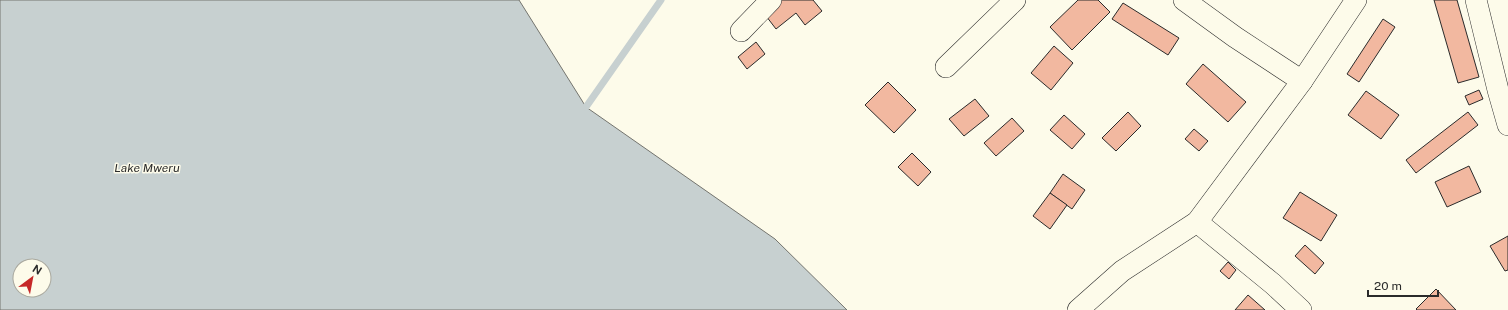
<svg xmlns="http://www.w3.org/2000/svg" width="1508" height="310" font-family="'Public Sans',sans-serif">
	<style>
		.water { fill: #c7d0d0; stroke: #74746e; fill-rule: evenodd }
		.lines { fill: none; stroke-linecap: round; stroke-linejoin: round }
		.stream { stroke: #c7d0d0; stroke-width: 7 }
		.building { fill: #f2b8a0; stroke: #2b2b2b }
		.minor-casing { stroke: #2b2b2b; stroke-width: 22 }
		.minor { stroke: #fdfbea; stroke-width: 21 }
		.labels { text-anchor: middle; stroke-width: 3; stroke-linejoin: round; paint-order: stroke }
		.water-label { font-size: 12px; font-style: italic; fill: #2b2b2b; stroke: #fdfbea }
	</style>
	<rect width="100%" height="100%" fill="#fdfbea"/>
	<!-- water -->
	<path class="water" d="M0,0h519l67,107 189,132 72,71h-847zM20,266h24v24h-24z"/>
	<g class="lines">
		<!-- stream -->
		<path class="stream" d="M586,107l75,-107"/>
	</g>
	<!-- building -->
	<g class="building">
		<path d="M779,0h34l9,11 -17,14 -9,-12 -20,16 -13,-17z"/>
		<path d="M1078,0h20l12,12 -38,38 -22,-23z"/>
		<path d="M1434,0h23l22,77 -21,6z"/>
		<path d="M1123,3l56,35 -11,17 -56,-36z"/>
		<path d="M1383,19l12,8 -36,55 -12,-8z"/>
		<path d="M756,42l9,12 -18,15 -9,-12z"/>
		<path d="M1054,46l19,17 -22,27 -20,-17z"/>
		<path d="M1203,64l43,38 -18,20 -42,-38z"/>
		<path d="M888,82l28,28 -22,23 -29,-28z"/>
		<path d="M1479,90l4,9 -14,6 -4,-9z"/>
		<path d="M1366,91l33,24 -18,24 -33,-24z"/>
		<path d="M975,99l14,17 -25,20 -15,-17z"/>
		<path d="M1128,112l13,14 -25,25 -14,-13z"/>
		<path d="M1468,112l10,13 -62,48 -10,-13z"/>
		<path d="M1064,115l21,19 -13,15 -22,-19z"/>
		<path d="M1012,118l12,13 -28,25 -12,-13z"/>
		<path d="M1194,129l14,12 -9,10 -14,-12z"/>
		<path d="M912,153l19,19 -13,14 -20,-19z"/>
		<path d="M1469,166l12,26 -34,15 -12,-25z"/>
		<path d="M1063,174l22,16 -13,19 -22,-16z"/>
		<path d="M1300,192l37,23 -16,26 -38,-23z"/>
		<path d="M1050,193l17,12 -17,24 -17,-13z"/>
		<path d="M1508,236v34l-3,1 -15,-25z"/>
		<path d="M1305,245l19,18 -9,11 -20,-18z"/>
		<path d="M1228,262l8,8 -7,9 -9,-8z"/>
		<path d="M1436,289l20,21h-39l-1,-1z"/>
		<path d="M1248,295l17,15h-30z"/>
	</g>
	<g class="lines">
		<defs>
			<g id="minor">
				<path d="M1184,0l51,37 67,44"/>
				<path d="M1476,0l22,90 10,35"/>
				<path d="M741,31l30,-31"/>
				<path d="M946,67l69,-67"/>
				<path d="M1197,222l76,62 28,26"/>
				<path d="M1078,310l44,-39 75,-49 105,-141 54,-81"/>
			</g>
		</defs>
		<!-- minor casing -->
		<use href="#minor" class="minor-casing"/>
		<!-- minor -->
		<use href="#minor" class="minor"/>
	</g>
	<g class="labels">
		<!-- water labels -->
		<g class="water-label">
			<text x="147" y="172">Lake Mweru</text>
		</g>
	</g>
	<!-- north arrow -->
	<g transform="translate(32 278) rotate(32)"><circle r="19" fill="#fdfbea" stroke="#a9a89e"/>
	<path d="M0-3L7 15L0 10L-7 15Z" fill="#c62828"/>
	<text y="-6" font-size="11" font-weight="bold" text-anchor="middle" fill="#2b2b2b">N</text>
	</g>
	<!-- scale -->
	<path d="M1368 290v6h70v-6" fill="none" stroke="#2b2b2b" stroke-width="2"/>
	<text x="1374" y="290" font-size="12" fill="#2b2b2b" stroke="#fdfbea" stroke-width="3" paint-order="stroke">20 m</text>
</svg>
